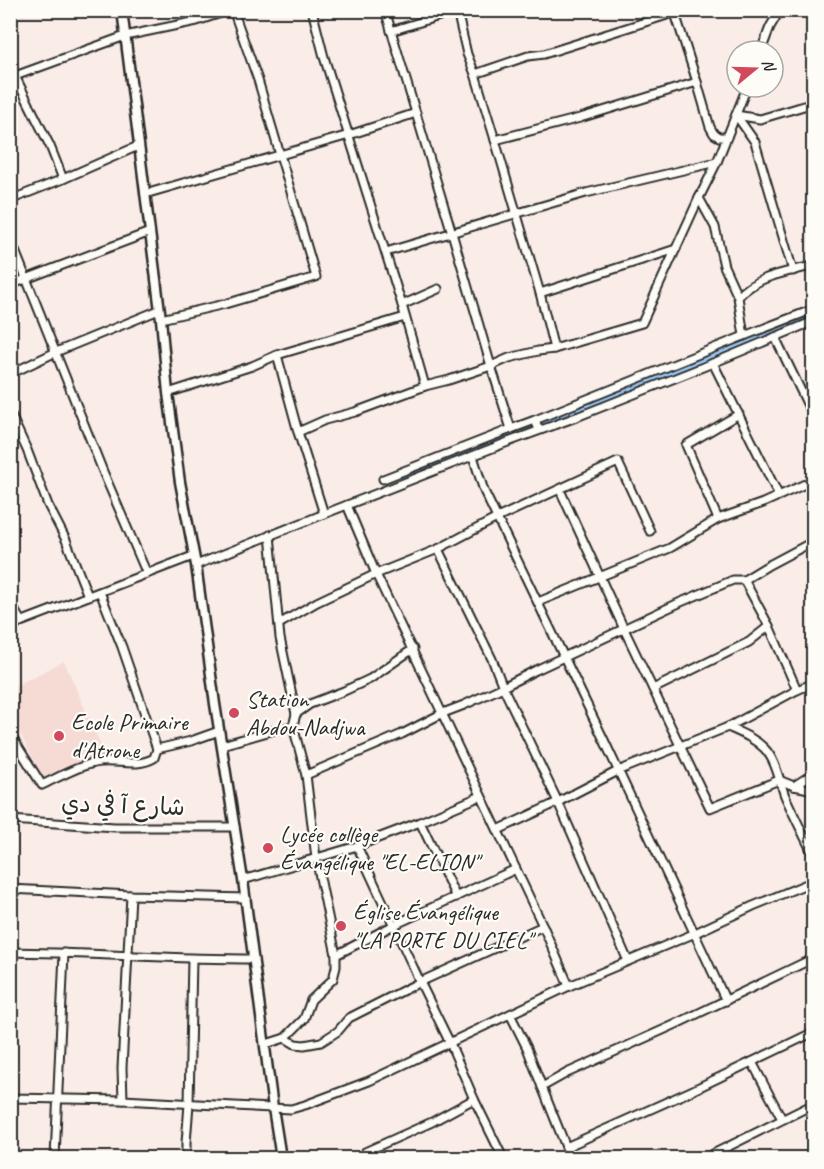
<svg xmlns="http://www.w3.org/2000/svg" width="824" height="1169" font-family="Caveat,'Playpen Sans Arabic',sans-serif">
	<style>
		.built { fill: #f6dbd5 }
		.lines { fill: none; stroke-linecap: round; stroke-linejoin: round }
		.canal { stroke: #9ecefa; stroke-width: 6 }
		.minor-casing { stroke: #2b2b2b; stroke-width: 11 }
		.tertiary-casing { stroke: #2b2b2b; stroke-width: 13 }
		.minor { stroke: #fdfcf7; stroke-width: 7 }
		.tertiary { stroke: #fdfcf7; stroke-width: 8 }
		.poi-dot { fill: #d1495b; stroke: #fdfcf7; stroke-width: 2 }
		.labels { text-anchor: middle; stroke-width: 4.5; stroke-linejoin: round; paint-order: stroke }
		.poi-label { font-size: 24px; fill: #2b2b2b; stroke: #fdfcf7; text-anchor: start }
		.street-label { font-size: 24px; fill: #2b2b2b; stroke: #fdfcf7 }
	</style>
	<rect width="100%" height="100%" fill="#faede8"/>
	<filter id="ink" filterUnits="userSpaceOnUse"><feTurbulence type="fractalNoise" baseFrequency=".0167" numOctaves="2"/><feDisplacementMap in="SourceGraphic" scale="12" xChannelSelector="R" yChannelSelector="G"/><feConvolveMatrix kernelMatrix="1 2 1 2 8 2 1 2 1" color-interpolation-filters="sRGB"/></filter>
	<g filter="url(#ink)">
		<!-- built -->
		<path class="built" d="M64,661l42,96 -63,21 -32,-62v-28z"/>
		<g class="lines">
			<!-- canal -->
			<g class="canal">
				<path d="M602,399l212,-84"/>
				<path d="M540,424l58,-23"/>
				<path d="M402,478l131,-52"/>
			</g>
			<defs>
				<g id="minor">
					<path d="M312,10l12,47 78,248 23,81"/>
					<path d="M385,10l67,223 39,133 20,63 24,-9"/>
					<path d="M674,10l23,72 13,45 4,7 5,3h8"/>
					<path d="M457,11l10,43 8,20 20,66 45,153 14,56"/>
					<path d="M391,31l68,-21"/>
					<path d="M761,51l9,-24 10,-17"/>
					<path d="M10,66l40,80 13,33"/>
					<path d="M475,74l53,-18 16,-2 139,-44"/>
					<path d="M15,76l110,-40 72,-15 33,-11"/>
					<path d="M736,115l19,27 38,129"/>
					<path d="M736,115l24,4 54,-16"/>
					<path d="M495,140l85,-22 117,-36"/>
					<path d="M145,194l204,-59 67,-22"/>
					<path d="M699,198l16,29 9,39 14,31 6,39"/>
					<path d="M10,200l53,-21 75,-33"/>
					<path d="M10,238l94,236 43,100"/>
					<path d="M386,252l200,-59 131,-31"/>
					<path d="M10,285l140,-53"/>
					<path d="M540,293l136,-44"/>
					<path d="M738,297c22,-23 46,-23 76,-32"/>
					<path d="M402,305l36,-16"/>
					<path d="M161,319l64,-15 91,-27 -58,-197 -25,-70"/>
					<path d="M775,337l39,81"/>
					<path d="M277,355l21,77 26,82"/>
					<path d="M713,363l66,133"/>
					<path d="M10,374l46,-22 103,-42"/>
					<path d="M168,393l84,-27 25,-11 128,-38"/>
					<path d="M10,413l17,37 21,55 18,35 22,56"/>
					<path d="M539,430l-4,-10 209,-84 70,-27"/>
					<path d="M298,432l27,-12 30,-8 70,-26 24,-6 42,-14 18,-8 29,-7 16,-2 88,-26 57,-125 18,-36 30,-75"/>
					<path d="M473,456l11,35 13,27 107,222 122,261"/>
					<path d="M383,479l128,-50"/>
					<path d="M560,490l64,139 86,179 69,-28 15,6 20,4"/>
					<path d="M718,519l-32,-74 53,-31"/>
					<path d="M270,535l10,103 16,76 -3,12 13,49 10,83 20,97"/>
					<path d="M438,549l54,110 11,28 55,115 70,159"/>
					<path d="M196,565l128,-51 184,-72 71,-26 134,-53 101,-42"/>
					<path d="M744,580l25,46 28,64"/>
					<path d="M538,602l132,-54 48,-29 45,-16 51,-23"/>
					<path d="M10,603l11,18"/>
					<path d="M279,624l38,-22 59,-28 62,-25 59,-31 121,-56 32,69"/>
					<path d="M10,626l183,-70"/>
					<path d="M653,689l96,-47 20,-16"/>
					<path d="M296,714l14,-10 34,-13 26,-12 43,-30"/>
					<path d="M728,727c13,6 26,11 36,21 12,12 15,32 21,48 9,20 19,40 29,60"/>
					<path d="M10,734l32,51c15,-7 36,-19 52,-22 20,-5 41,6 60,-5l3,-9 -35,-102 -22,-55"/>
					<path d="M222,745l49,-14 22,-5"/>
					<path d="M157,749l34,-8 28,-10"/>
					<path d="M306,775l96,-41 41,-21 21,-8 39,-18 33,-17 145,-68 52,-22h11l23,-14 47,-25"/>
					<path d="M794,786l20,-13"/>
					<path d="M10,820l105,7h120"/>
					<path d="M420,822l36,75"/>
					<path d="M498,830l60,-28 60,-31 110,-44 69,-37 17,-7"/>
					<path d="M243,880l114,-34 63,-24 61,-26"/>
					<path d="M809,884l5,8"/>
					<path d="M10,889l121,6 115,3"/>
					<path d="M10,952c82,1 163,7 244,7"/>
					<path d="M569,986l124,-52 60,-28 61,-25"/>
					<path d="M510,1014l17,34 15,39"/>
					<path d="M285,1038l19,-19 7,-19 22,-21 3,-12v-12l58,-30 122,-56"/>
					<path d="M266,1044l19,-6 10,6 9,1 17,-3 17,-11 11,-13 71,-36 -63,-136"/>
					<path d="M752,1062l30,57"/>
					<path d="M10,1098l113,2 168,9 14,-4 64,-24 200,-95 -26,-60 -167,-352 -29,-69"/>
					<path d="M123,1100l-1,-32 9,-173"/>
					<path d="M566,1147l125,-56 123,-59"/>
					<path d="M55,1158l9,-205"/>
					<path d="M186,1158v-15l3,-39 3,-145"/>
					<path d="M366,1158l-1,-6 67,-30 42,-23"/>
					<path d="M503,1158l-29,-59 -24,-56 -30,-61 123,-56"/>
					<path d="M573,1158l-7,-11 -24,-60 25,-14 107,-48 140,-67"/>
					<path d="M705,1158l109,-54"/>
				</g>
				<path id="tertiary" d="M122,10l39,309 7,74 12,89 16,83 19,139 28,176 30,228 8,50"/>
			</defs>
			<!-- minor casing -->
			<use href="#minor" class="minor-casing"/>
			<!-- tertiary casing -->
			<use href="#tertiary" class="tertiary-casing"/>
			<!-- minor -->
			<use href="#minor" class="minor"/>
			<!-- tertiary -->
			<use href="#tertiary" class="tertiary"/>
		</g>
	</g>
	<!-- markers -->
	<g class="poi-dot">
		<circle cx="234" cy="713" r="6"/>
		<circle cx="59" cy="736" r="6"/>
		<circle cx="268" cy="848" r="6"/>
		<circle cx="341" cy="926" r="6"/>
	</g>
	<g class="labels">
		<!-- poi labels -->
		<g class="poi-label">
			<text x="246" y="707">Station<tspan x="246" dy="28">Abdou-Nadjwa</tspan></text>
			<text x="71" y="730">Ecole Primaire<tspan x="71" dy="28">d'Atrone</tspan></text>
			<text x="280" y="842">Lycée collège<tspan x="280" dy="28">Évangélique "EL-ELION"</tspan></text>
			<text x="353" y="920">Église Évangélique<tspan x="353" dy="28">"LA PORTE DU CIEL"</tspan></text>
		</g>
		<!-- street labels -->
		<g class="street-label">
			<text transform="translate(123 805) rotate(2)" y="8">شارع آ في دي</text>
		</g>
	</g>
	<!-- margin -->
	<rect width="824" height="1169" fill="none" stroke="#fdfcf7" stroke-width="36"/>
	<rect x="18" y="18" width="788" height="1133" fill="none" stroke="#2b2b2b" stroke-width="2" filter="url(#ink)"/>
	<!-- north arrow -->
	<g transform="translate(755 69) rotate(71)"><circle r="28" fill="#fdfcf7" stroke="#a9a8a5" stroke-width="1.5"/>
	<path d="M0-4.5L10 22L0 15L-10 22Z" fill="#d1495b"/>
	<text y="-9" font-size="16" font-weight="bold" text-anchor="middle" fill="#2b2b2b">N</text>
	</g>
</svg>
